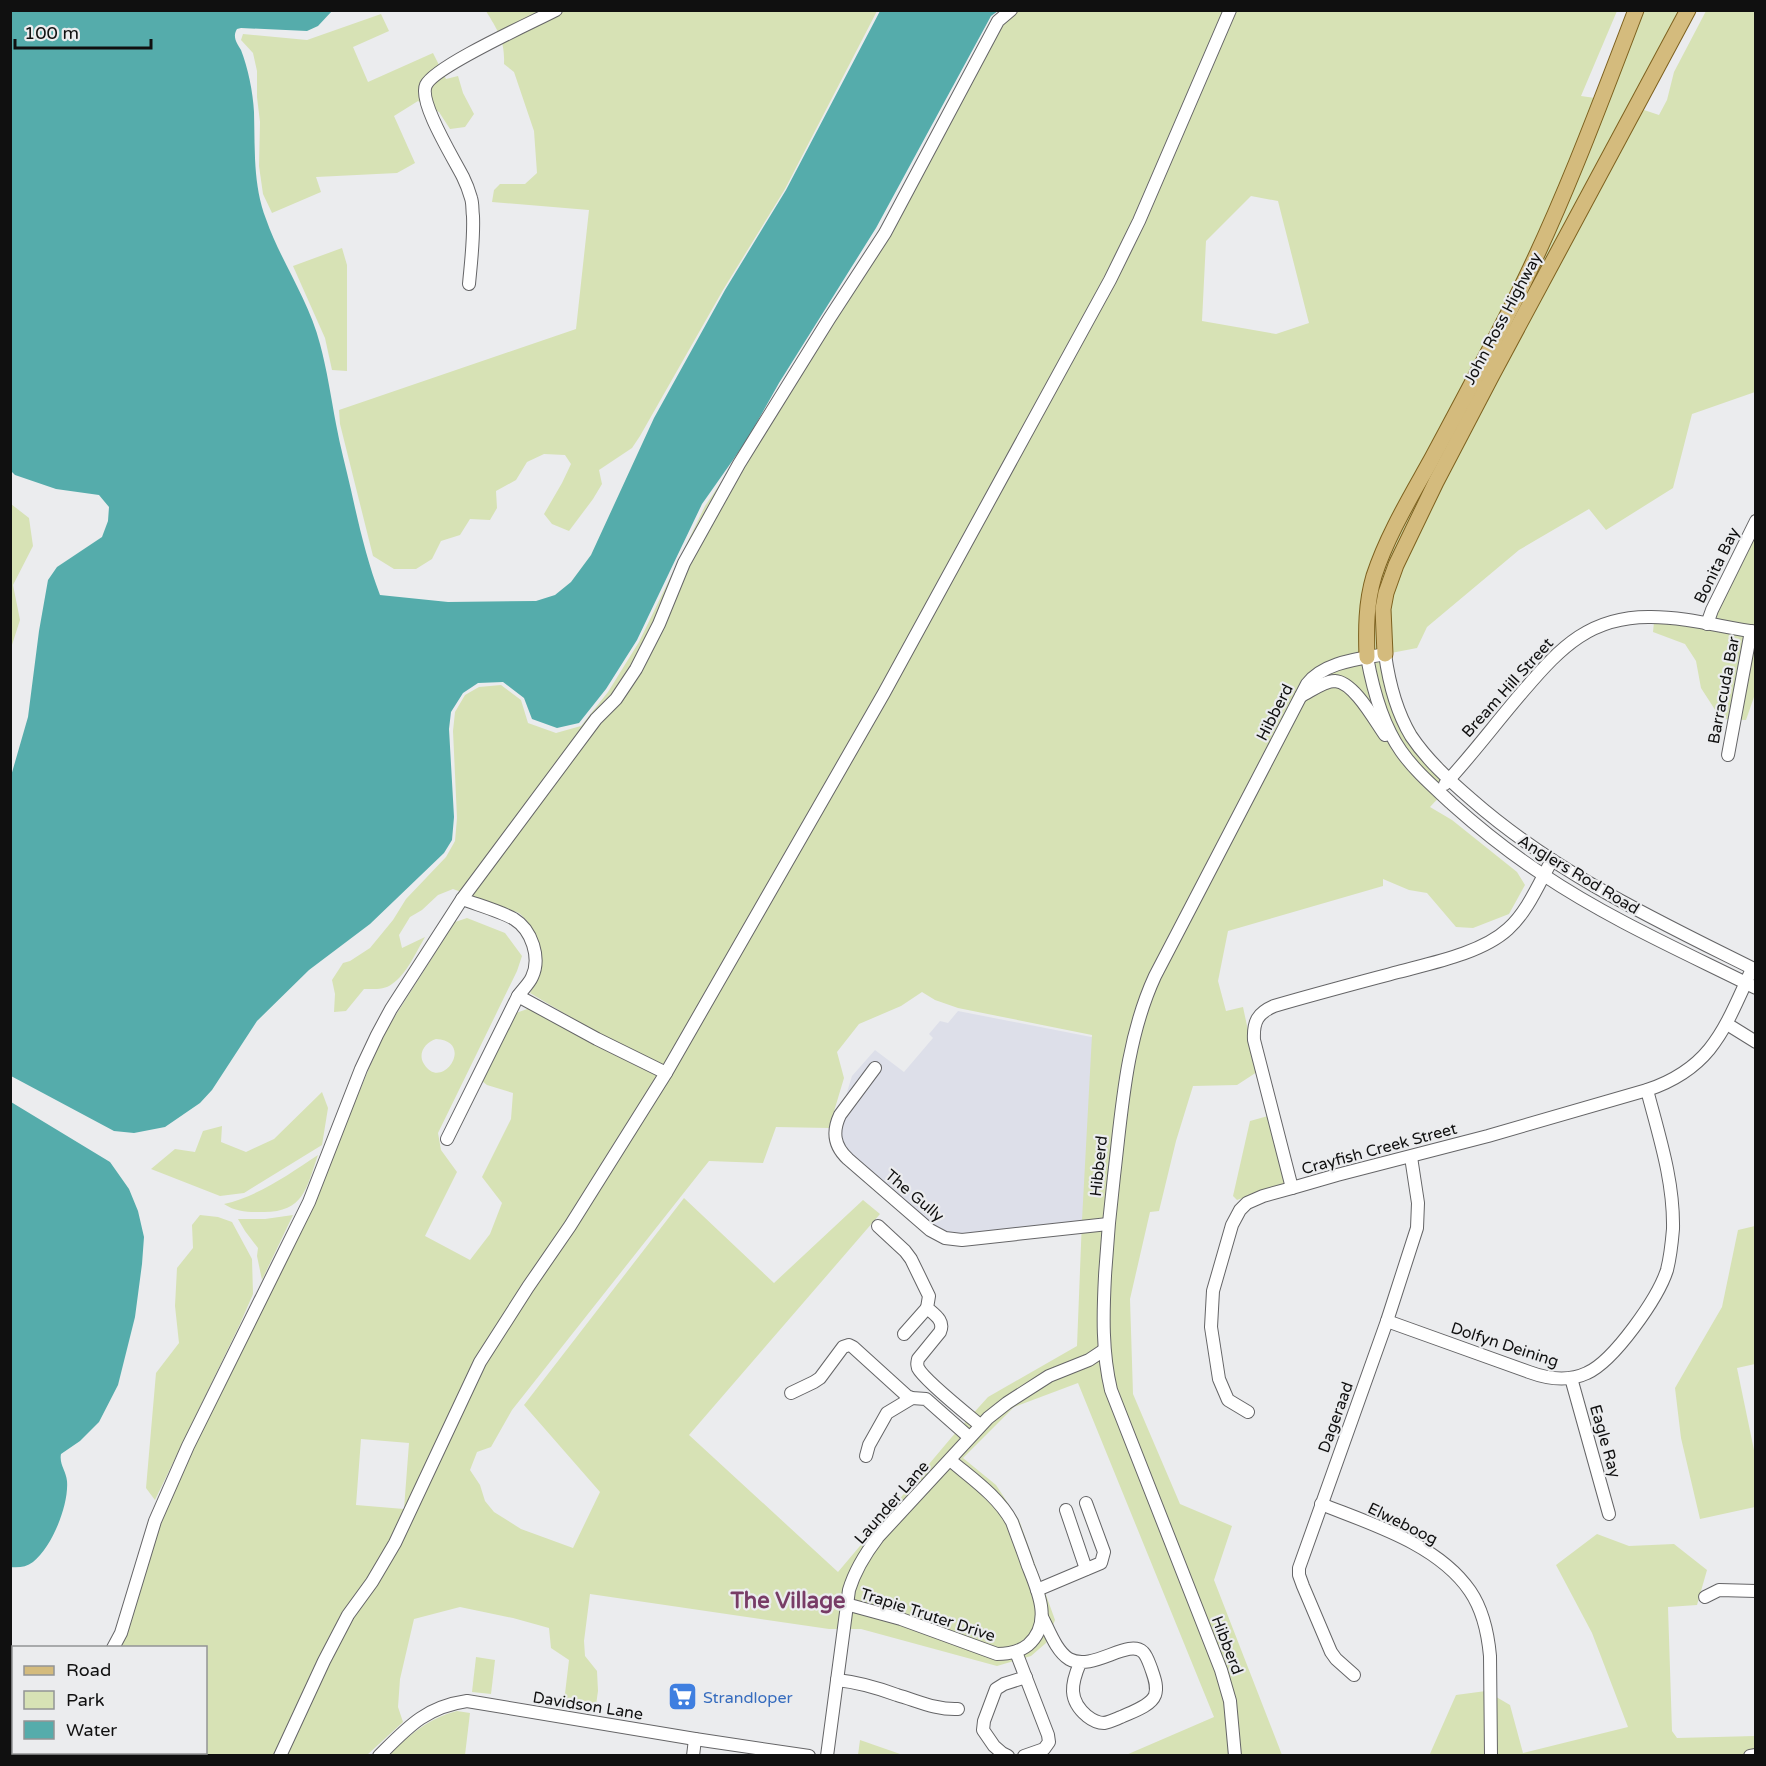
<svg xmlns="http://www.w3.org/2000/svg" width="1766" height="1766" font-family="'Varela Round',sans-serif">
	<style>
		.built { fill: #dddfe9 }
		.green { fill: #d7e2b5; fill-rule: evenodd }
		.water { fill: #55acab }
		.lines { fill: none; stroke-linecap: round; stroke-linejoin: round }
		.minor-casing { stroke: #656567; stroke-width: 14 }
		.major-casing { stroke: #7d611f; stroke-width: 17 }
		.minor { stroke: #fff; stroke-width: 12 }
		.major { stroke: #d4bb7d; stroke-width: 15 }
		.labels { text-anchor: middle; stroke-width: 4.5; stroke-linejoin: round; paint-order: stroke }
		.street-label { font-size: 16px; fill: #101010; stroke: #ebecee }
		.shop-label { font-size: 16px; fill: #366cbe; stroke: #ebecee; text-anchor: start }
		.district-label { font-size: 22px; font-weight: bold; fill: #783c66; stroke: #ebecee }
	</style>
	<rect width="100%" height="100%" fill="#ebecee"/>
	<!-- built -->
	<path class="built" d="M958,1011l174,34 -24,179 -163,14 -103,-85 -2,-38 12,-39 23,-26 29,22 29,-34 -4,-4 11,-13 8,2z"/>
	<!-- green -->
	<g class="green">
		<path d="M1003,10l614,1 -36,85 28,4 35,-89h35l-50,94 30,10 8,-15 7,-28 32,-61h49v381l-63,22 -19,74 -67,42 -17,-21 -70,41 -92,77 -10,21 -26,5 8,42 11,25 15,27 32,31 -27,29 22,13 65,52 8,13 -16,29 -36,14 -17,-1 -29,-34 -18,-3 -26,-11v7l-155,45 -10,50 8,30 17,-4 14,65 -20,13 -44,1 -17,55 -17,70 -9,1 -20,87 3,95 47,110 52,22 -18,54 68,175h-156l88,-38 -136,-334 -64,24 -51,51 33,27 23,35 36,100 -9,23 -15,13 -34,10 -136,-37h-32l-239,-35 -6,47 1,15 12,15 1,20 -2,14 -32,-3 5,-42 -18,-12 -2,-20 -36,-10 -53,-11 -46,12 -14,60 -2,28 5,15 -36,33 -280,1 1,-4h118v-104l-86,-1 38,-125 34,-76 30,-55 14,-33 77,-156 70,-167 72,-113 12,-4 38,15 17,23 -5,15 -79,162 3,17 16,22 -32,64 45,24 20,-26 12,-31 -20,-26 29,-58 2,-26 -26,-8 -5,-4 34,-68 14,-5 53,30 6,-10 -59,-35c4,-7 9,-15 11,-22 4,-21 -7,-45 -22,-58l-66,-24 -15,6 -16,15 -12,7 -11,18 3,13 23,-11c-9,15 -18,37 -33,47 -7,6 -19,5 -28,5l-18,22 -12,1 1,-18 -3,-14 11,-17 7,-2 20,-13 23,-28 13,-21 40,-42 9,-16 2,-23 -4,-87 2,-19 10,-17 14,-8 22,-2 20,15 7,23 28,10 25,-7 27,-34 31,-50 66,-136 44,-65 33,-56 97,-155zM1251,196l27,5 31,122 -33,11 -74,-13 4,-80zM922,992l13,8 23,8 134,27 -10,185 -5,126 -89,51 -37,41 -113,134 -149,-137 191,-221 -17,-14 -89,83 -90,-85 -160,207 76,87 -27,56 -52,-19 -27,-17 -9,-11 -5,-16 -10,-15 7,-18 14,-5 21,-37 197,-249 54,2 13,-36 53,1 15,-50 -7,-26 22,-28 42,-18zM436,1039c40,2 6,54 -12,25 -7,-11 2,-22 12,-25zM361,1439l48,4 -5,66 -48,-4z"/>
		<path d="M486,11h391l-92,178 -62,101 -83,146 -8,12 -33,22 3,14 -9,15 -24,32 -17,-7 -8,-10 18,-31 9,-19 -6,-9 -21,-1 -17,8 -11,18 -20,11 1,17 -7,12 -20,-1 -10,16 -19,6 -9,18 -16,10h-22l-21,-13 -33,-132 -1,-14 237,-81 13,-119 -97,-8 2,-12 6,-6h25l12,-11 -3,-42 -20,-59 -10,-8c1,-24 -6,-33 -18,-53z"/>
		<path d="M381,14l8,17 -36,16 15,35 65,-29 13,26 12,-3 5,17 11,21 -9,13 -15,2 -11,-17 -21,-11 -24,15 21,47 -18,10 -81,4 5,15 -49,21 -9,-19 -4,-28 1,-44 -3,-25v-26l-4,-18 -12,-13 2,-6 64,6z"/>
		<path d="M342,248l5,17v106l-15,-1 -7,-32 -32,-72z"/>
		<path d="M11,504l18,14 4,28 -20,39 7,35 -9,28z"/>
		<path d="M1755,533v161l-9,26 -25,-1 -20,-31 -5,-27 -11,-17 -32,-12 1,-10 56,7z"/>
		<path d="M322,1092l6,16 -6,37 -78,48 -24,3 -69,-27 24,-20 20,3 8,-21 19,-5 -1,16 25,10 28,-13z"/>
		<path d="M1268,1116l17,67 -48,17 -4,-4 17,-75z"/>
		<path d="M318,1155c-12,34 -14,58 -57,57 -14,0 -25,0 -37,-8 35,-8 65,-30 94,-49z"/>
		<path d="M200,1215l18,2 14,5 20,37 1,35 -13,30 -85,176 -9,-12 10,-115 23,-30 -4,-37 2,-38 16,-20 -1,-23z"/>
		<path d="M293,1215l-31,65 -5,-24 1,-8 -13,-17 -7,-12h27z"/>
		<path d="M1755,1226v138l-18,4 18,87v52l-55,12 -19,-81 -6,-50 47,-81 16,-77z"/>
		<path d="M1597,1534l32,12 45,-2 33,26 -10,35 -29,2 4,124 5,7 78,-2v19l-326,1 27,-61 30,-4 24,14 13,48 105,-26 -36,-94 -36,-68z"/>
		<path d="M476,1657l19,3 -4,34 -19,-2z"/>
		<path d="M457,1711l13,2 -5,42h-76c20,-20 40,-37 68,-44z"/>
		<path d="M860,1740l43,15h-45z"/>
	</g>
	<!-- water -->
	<g class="water">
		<path d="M11,10l321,1 -14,15 -11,5 -66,-3 -4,1c-5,8 0,14 4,21 7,18 12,42 13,62 1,36 -1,73 12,107 15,43 43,81 54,125 7,26 11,53 16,80 4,22 10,44 15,66 8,36 16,71 29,105l68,7 88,-1 19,-6 16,-13 20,-27 63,-137 71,-128 61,-100 94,-179h118l-7,5 -115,212 -97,155 -32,57 -45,64 -65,136 -31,49 -27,34 -22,5 -25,-9 -8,-21 -21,-16 -25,1 -15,10 -12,19 -2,17 5,88 -2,23 -8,13 -74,71 -61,46 -52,51 -45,69 -12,13 -35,24 -31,6 -20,-2 -103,-55v-300l17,-59 11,-86 9,-51 9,-13 45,-30 6,-16 1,-14 -10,-12 -43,-6 -41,-14 -4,-4z"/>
		<path d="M11,1102l99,60 19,27 9,22 6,26 -2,27 -7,53 -17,68 -19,37 -19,19 -19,13c-2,10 5,17 6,27 2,24 -15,66 -34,81 -7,5 -14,6 -23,5z"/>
	</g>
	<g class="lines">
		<defs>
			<g id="minor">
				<path d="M469,284c2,-22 5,-45 4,-68 -1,-6 0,-12 -2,-18 -2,-7 -5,-15 -8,-21 -9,-18 -45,-75 -37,-92 9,-19 107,-63 130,-75"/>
				<path d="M1707,624l5,-14 44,-89"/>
				<path d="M1367,657c6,33 15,67 34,94 14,20 33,36 51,53 28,25 58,49 90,70 67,45 142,78 214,114"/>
				<path d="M1301,696c10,-5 23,-15 34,-15 19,1 40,40 50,54"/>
				<path d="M1728,755l23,-124"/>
				<path d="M1445,784c28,-30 53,-64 80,-95 36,-42 66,-73 126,-72 35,0 70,10 105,15"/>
				<path d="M1552,860c-13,23 -24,51 -44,69 -26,24 -76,34 -110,43 -41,11 -83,22 -124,34 -16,7 -21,15 -20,34l38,148 45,-13 151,-39 159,-46c66,-22 78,-63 105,-121"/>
				<path d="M518,996l79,43 69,34"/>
				<path d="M1727,1024l29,18"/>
				<path d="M875,1068l-35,47c-8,17 -6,31 8,44l82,71 15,8 17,2 146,-16"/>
				<path d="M447,1139l71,-143c4,-6 11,-12 14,-19 9,-19 0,-47 -18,-58 -14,-8 -36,-14 -52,-20"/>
				<path d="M878,1226l27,25 6,8 18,37 -2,12c8,7 18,13 13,24l-22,27c-1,5 -1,5 0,9 6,12 50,47 62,57"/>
				<path d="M1387,1321l142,51c19,7 39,10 58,1 27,-12 71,-75 80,-103 3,-12 5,-29 6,-41 1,-48 -14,-93 -26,-139"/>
				<path d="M904,1334l23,-26"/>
				<path d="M1571,1378l38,136"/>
				<path d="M791,1393l23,-11 6,-4 23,-31 6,-2 4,2 54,49 5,2 14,1 43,38"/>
				<path d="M1248,1412l-20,-12 -9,-21 -8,-52 2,-36 19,-66 8,-15 7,-7 16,-7 29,-8"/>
				<path d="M866,1456l3,-11 18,-32 25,-15"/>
				<path d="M1321,1504c50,20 117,40 149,87 13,19 18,43 20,65l1,100"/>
				<path d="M1066,1510l20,59"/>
				<path d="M1037,1590l64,-27 3,-11 -18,-49"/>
				<path d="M1705,1597l14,-7 37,1"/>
				<path d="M846,1604l55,15 96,35c11,0 22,-2 31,-9 25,-22 10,-54 0,-79 -5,-15 -11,-30 -16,-44 -14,-26 -41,-44 -62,-62"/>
				<path d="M1042,1617c7,13 14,34 27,42 24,13 59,-21 74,-7 4,4 6,11 8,16 3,9 7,18 4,27 -4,11 -23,17 -34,22 -5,2 -11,5 -17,6 -7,0 -12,-3 -17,-7 -19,-16 -16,-32 -7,-53"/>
				<path d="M113,1648l8,-15 34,-112 33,-75 121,-244 52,-133 16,-34 14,-26 71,-110 134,-180 20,-20 20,-30 23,-45 25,-61 55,-99 90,-145 56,-86 113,-212 13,-11"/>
				<path d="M1016,1652l32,83 1,7 -5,7 -20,7"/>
				<path d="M1354,1675l-18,-16 -5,-7 -28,-66 -4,-11v-7l88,-247 30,-93 1,-25 -7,-46"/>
				<path d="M837,1680c20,2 41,8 60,15 21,6 39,15 61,14"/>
				<path d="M46,1756l1,-4"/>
				<path d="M280,1756l44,-95 24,-46 24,-33 23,-39 85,-181 48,-75 42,-61 96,-153 218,-380 226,-413 29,-59 91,-211"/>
				<path d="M379,1756c28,-28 46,-49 88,-55l228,38 114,17"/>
				<path d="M693,1756l2,-17"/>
				<path d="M827,1756l22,-166c6,-20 16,-36 29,-53l110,-119 19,-15 42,-27 40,-16 15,-10"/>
				<path d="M1008,1756l-6,-3 -8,-7 -11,-16 1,-9 12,-32 8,-5 22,-7"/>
				<path d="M1235,1756l-5,-55 -9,-31 -110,-280c-9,-38 -8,-76 -6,-114 2,-34 5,-67 9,-100 8,-68 12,-137 41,-200l152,-292c17,-22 52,-25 78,-30 4,29 11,57 26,82 16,24 38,44 60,63 84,74 185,121 285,171"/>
				<path d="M1750,1756l6,-1"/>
			</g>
			<g id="major">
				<path d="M1385,654l-2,-45 3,-16 10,-28 40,-83 56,-107 196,-365"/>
				<path d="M1367,657c-1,-27 -1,-54 7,-81 13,-40 36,-78 56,-114 31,-58 62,-115 91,-174 44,-90 79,-184 115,-278"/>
			</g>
		</defs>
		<!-- minor casing -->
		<use href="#minor" class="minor-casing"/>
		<!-- major casing -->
		<use href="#major" class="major-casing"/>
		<!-- minor -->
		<use href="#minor" class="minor"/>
		<!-- major -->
		<use href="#major" class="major"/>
	</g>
	<!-- icons -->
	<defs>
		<symbol id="supermarket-square" viewBox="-11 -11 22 22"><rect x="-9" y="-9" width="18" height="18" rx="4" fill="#3f7fe0" stroke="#ebecee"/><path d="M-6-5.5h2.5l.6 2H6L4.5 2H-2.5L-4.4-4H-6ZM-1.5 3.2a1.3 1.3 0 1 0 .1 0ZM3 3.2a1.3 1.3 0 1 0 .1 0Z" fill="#fff"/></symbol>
	</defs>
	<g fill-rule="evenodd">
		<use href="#supermarket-square" x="666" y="1680" width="33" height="33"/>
	</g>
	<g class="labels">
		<!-- street labels -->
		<g class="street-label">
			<text transform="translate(1502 318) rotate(-62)" y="6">John Ross Highway</text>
			<text transform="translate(1716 565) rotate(-64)" y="6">Bonita Bay</text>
			<text transform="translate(1507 687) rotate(-48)" y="6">Bream Hill Street</text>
			<text transform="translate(1723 690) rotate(-79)" y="6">Barracuda Bar</text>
			<text transform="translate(1274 712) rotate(-63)" y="6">Hibberd</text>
			<text transform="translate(1579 874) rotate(31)" y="6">Anglers Rod Road</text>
			<text transform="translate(1379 1148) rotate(-15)" y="6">Crayfish Creek Street</text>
			<text transform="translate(1098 1166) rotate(-84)" y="6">Hibberd</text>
			<text transform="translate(915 1195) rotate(40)" y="6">The Gully</text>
			<text transform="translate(1505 1344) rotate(18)" y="6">Dolfyn Deining</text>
			<text transform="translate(1335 1417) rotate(-70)" y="6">Dageraad</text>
			<text transform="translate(1606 1441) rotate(74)" y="6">Eagle Ray</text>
			<text transform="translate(891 1502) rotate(-49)" y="6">Launder Lane</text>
			<text transform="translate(1403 1523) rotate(26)" y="6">Elweboog</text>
			<text transform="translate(928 1614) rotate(18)" y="6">Trapie Truter Drive</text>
			<text transform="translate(1228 1645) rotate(69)" y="6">Hibberd</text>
			<text transform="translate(588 1705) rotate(9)" y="6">Davidson Lane</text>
		</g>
		<!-- shop labels -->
		<g class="shop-label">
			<text x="703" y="1703">Strandloper</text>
		</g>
		<!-- district labels -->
		<g class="district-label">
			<text x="788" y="1608">The Village</text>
		</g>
	</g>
	<!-- border -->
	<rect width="1766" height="1766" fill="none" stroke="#101010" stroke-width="24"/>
	<!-- legend -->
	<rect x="12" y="1646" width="195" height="108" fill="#ebecee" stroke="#939495" stroke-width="1.5"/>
	<rect x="24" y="1666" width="30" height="9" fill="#d4bb7d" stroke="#939495" stroke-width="1.5"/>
	<text x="66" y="1676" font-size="18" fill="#101010">Road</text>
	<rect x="24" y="1691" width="30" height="18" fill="#d7e2b5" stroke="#939495" stroke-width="1.5"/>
	<text x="66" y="1706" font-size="18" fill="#101010">Park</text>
	<rect x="24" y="1721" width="30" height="18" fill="#55acab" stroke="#939495" stroke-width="1.5"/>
	<text x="66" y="1736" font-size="18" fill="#101010">Water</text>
	<!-- scale -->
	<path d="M15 39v9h136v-9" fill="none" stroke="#101010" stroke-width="3"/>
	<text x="24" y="39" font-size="18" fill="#101010" stroke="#ebecee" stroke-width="4.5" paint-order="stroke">100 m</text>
</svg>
